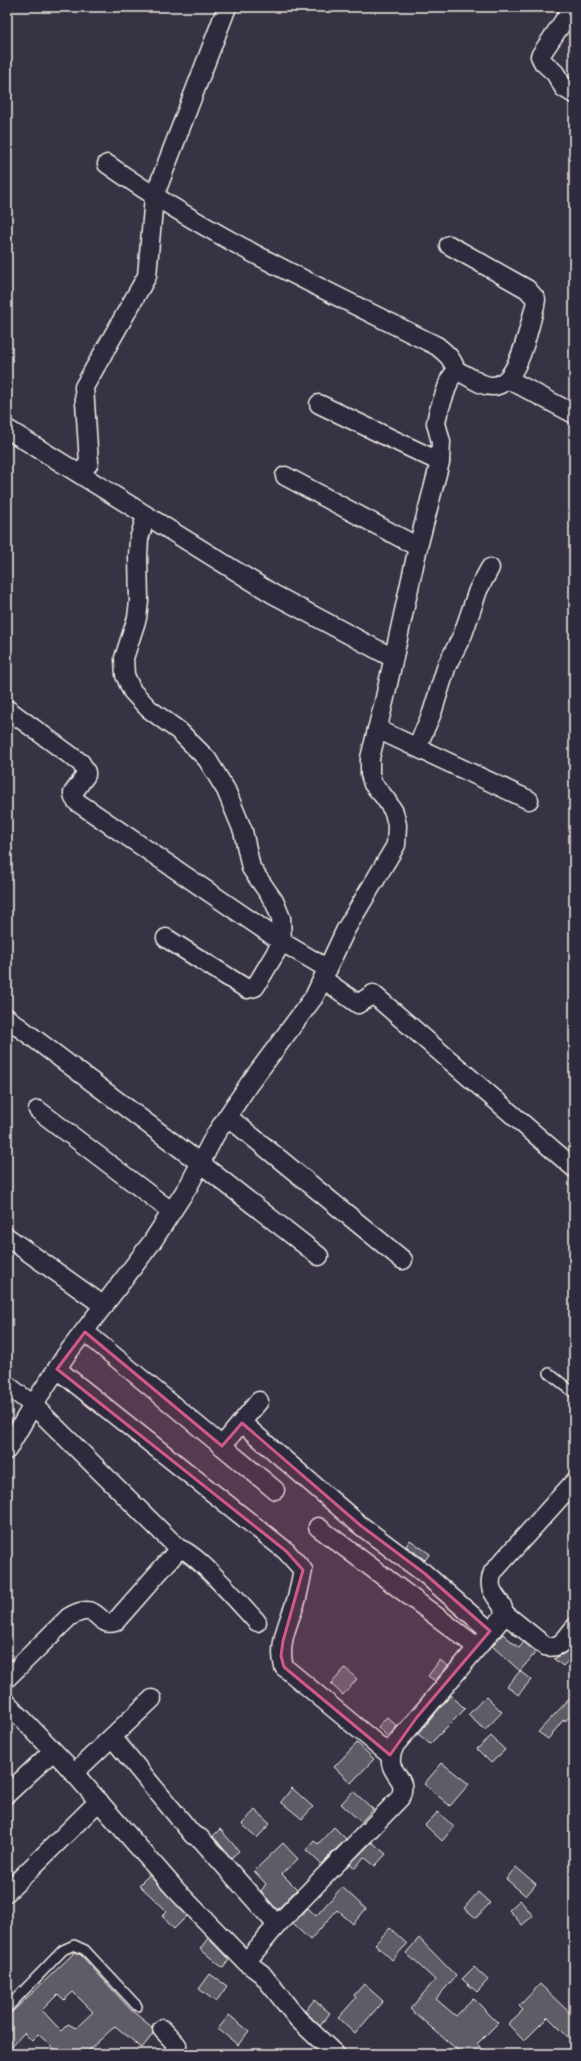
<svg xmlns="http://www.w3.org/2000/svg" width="581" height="2061" font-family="Delius,sans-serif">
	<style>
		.building { fill: #5f5c67; stroke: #f4f1e8; fill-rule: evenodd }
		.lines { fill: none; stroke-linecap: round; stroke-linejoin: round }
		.lane-casing { stroke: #f4f1e8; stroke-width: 12 }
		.street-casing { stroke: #f4f1e8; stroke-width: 21 }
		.lane { stroke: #2f2a3d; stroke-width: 9 }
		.street { stroke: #2f2a3d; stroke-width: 18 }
		.marked { fill: #d15985; fill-opacity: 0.2; stroke: #d15985; stroke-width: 3; stroke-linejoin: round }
	</style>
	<rect width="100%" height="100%" fill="#373244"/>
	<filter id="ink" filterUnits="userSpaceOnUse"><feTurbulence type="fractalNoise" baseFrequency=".025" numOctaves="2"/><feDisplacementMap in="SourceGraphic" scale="8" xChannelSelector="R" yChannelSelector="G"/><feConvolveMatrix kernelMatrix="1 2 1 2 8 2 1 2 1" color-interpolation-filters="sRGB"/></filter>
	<g filter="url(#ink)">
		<!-- building -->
		<g class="building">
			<path d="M410,1540l20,14 -5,6 -19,-14z"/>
			<path d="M503,1634l16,14 5,-6 12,10 -16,19 -28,-25z"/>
			<path d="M574,1645v9l-11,12 -9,-7 11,-6z"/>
			<path d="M440,1660l8,6 -13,15 -7,-5z"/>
			<path d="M345,1668l12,11 -14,16 -12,-11z"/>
			<path d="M520,1671l11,9 -13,15 -11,-9z"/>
			<path d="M574,1694v19l-9,8 -1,-2 -16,20 -10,-7z"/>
			<path d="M451,1695l14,14 -35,35 -12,-10z"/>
			<path d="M486,1696l16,16 -17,18 -17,-15z"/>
			<path d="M387,1717l10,9 -9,11 -10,-10z"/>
			<path d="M491,1736l14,14 -14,13 -14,-14z"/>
			<path d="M357,1743l17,16 -23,24 -17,-16z"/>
			<path d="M442,1763l27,21 -19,22 -26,-22z"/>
			<path d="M292,1788l21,19 -11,12 -21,-17z"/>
			<path d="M353,1791l20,18 -12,13 -20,-18z"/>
			<path d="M255,1810l15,14 -13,14 -15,-14z"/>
			<path d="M438,1812l16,15 -12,14 -17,-16z"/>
			<path d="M334,1827l12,12 -25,25 -15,-14 8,-9 4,3z"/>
			<path d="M220,1829l19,22 -8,7 -18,-22z"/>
			<path d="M372,1842l14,12 -11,12 -11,-9 -9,11 -5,-4z"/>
			<path d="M283,1843l15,16 -16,15 15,15 -20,21 -16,-19 5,-7 -12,-13z"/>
			<path d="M516,1867l20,17 -10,12 -20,-17z"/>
			<path d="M149,1875l38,41 -13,13 -12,-13 5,-5 -28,-26z"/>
			<path d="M342,1887l24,22 -13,15 -16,-14 -27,30 -17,-16 15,-16 8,8z"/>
			<path d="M478,1892l12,11 -14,15 -12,-10z"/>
			<path d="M520,1900l13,16 -11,9 -13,-15z"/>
			<path d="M390,1928l17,16 -15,16 -17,-16z"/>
			<path d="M208,1938l21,22 -6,8 -23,-19z"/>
			<path d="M419,1938l37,38 -20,23 20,17 17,-18 25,25 -21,21 11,10h-26l-52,-45 25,-29 -29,-27z"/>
			<path d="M75,1952l6,3 50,55 21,17 1,7 -11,14 -27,-22 -30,28h-25l-22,-20 -6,7 -8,-8 -17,18v-34zM73,1992l20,20 -17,16 -8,-4 -7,7 -19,-21 16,-16 6,6z"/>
			<path d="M474,1967l14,13 -11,12 -15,-13z"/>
			<path d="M210,1974l17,12 -11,16 -17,-13z"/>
			<path d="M364,1984l19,17 -28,33 -17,-16 18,-20 -2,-3z"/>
			<path d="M540,1984l34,33v26l-26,-26 -24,24 -16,-17 15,-14 -4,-4z"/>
			<path d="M314,2000l16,13 -10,13 -15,-15z"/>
			<path d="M229,2015l20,16 -11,14 -20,-16z"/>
		</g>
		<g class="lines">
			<defs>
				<g id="lane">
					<path d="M549,1373l25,20"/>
					<path d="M7,2008l56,-58 11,-5 11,5 52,56"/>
				</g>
				<g id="street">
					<path d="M573,7l-33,49 3,6 12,11 9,15 10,6"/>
					<path d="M107,164c103,73 218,126 330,182 10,8 16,13 19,25"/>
					<path d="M508,379l66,35"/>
					<path d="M319,404l121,58"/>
					<path d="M7,429l266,165 120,64"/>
					<path d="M80,474l9,-11 -5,-76 63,-111 7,-79 73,-190"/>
					<path d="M285,476l133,71"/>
					<path d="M146,516l-7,23 -1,17 1,45 -2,17 -13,40 1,17 7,16 17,18 30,22 28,28 19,31 17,41 8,37 23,33 7,17 1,24 -25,42 -2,3 -8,2 -81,-51"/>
					<path d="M7,709l74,54 5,9v3l-13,18 1,5 3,4 205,140 46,27"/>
					<path d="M377,729l152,71"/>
					<path d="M417,747l15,-34 15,-48 16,-31 15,-44 12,-22"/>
					<path d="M323,979l35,25 15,-10 201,174"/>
					<path d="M7,1018l193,145 119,93"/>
					<path d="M38,1110l133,101"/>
					<path d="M228,1117l175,143"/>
					<path d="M7,1237l97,69"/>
					<path d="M85,1332l137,114 37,-45"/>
					<path d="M57,1369l229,182 17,19c-2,9 -4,19 -6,28 -7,22 -20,45 -13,69l106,88"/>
					<path d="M7,1385l26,20 146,144"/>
					<path d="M242,1423l118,102 64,48 66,58"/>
					<path d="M222,1446l53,44"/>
					<path d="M7,1450l26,-45 33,-50 86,-113 37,-57 26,-50 34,-51 65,-87 32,-68 50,-84 1,-20 -3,-13 -9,-14 -12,-14 -3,-10v-16l14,-56 34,-155 22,-85 1,-20 -5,-19 2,-10 12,-34 6,-8c12,3 24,16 37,15 26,-1 36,-60 42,-80l1,-7 -9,-10 -78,-44"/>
					<path d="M318,1527l159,120"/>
					<path d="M504,1613l41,33c15,4 21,-8 29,-18"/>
					<path d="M7,1678l62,-61c31,-18 27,11 46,5l64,-73c14,0 66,60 78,73"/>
					<path d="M7,1703l59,61 110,126 70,72"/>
					<path d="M112,1737l81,98 7,3 77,87"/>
					<path d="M74,1773l78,-74"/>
					<path d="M7,1794l46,-43"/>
					<path d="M7,1892l92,-91"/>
					<path d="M162,2029l15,16 -4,9"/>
					<path d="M335,2054l-37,-35 -36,-45 -16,-12 31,-37 123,-127c11,-25 -20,-22 -5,-53l108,-128c5,-17 -20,-21 -10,-45l81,-90"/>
				</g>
			</defs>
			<!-- lane casing -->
			<use href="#lane" class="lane-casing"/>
			<!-- street casing -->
			<use href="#street" class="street-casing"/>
			<!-- lane -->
			<use href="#lane" class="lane"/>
			<!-- street -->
			<use href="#street" class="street"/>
		</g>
	</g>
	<!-- marked area -->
	<path class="marked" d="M85,1332l137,114 20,-23 118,102 64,48 66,58 -73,86 -27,38 -106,-88 -3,-11 2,-15 20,-71 -17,-19 -229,-182z"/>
	<!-- margin -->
	<rect width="581" height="2061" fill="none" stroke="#2f2a3d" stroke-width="24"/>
	<rect x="12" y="12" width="557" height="2037" fill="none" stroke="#f4f1e8" stroke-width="1.5" filter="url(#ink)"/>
</svg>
